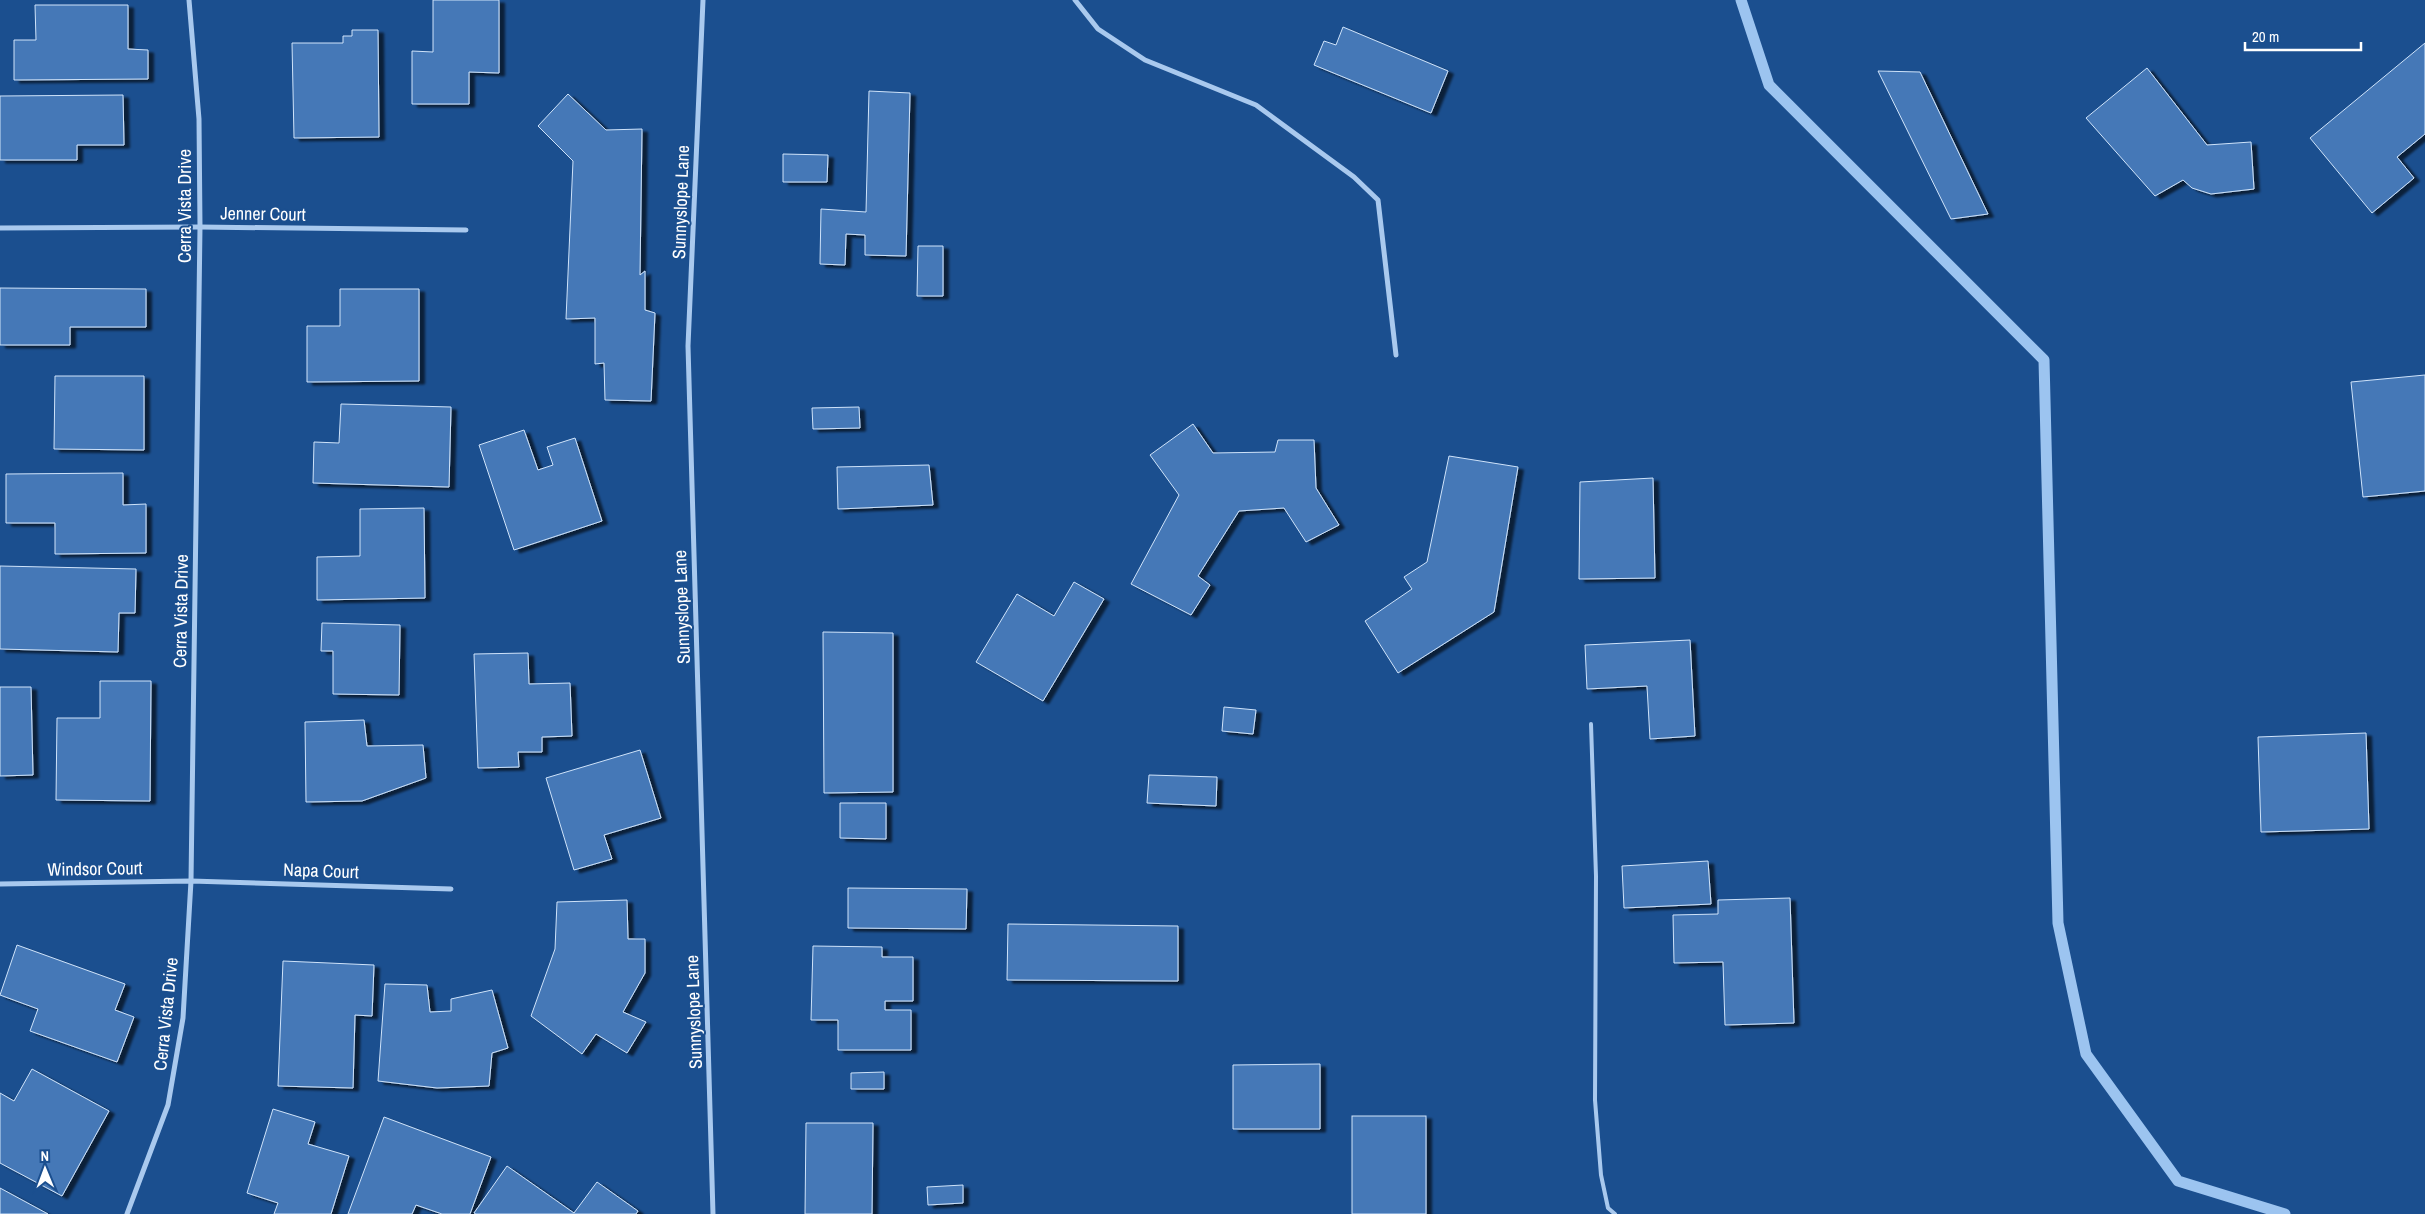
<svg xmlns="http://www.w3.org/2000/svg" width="2425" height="1214" font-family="'Archivo Narrow',sans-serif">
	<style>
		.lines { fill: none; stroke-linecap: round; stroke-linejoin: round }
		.stream { stroke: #9cc4f0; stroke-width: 11 }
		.building { fill: #4478b7; stroke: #cfe3fa; filter: url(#shadow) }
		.service { stroke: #a9c9ee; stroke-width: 4 }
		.minor { stroke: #a9c9ee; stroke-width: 5 }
		.labels { text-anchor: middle; stroke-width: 4; stroke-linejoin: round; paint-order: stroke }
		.street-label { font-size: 18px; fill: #fff; stroke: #1b4f8f }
	</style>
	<defs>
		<filter id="shadow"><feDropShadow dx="5.5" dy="3" stdDeviation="1" flood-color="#0009"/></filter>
	</defs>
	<rect width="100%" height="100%" fill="#1b4f8f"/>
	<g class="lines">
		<!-- stream -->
		<path class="stream" d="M1741,0l28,85 275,275 14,563 28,131 92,127 107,33"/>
	</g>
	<!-- building -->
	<g class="building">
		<path d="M433,0h66v73l-30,-1v32h-57v-53l21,1z"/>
		<path d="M35,5h93v44l20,1v29l-134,1v-40h22z"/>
		<path d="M1343,27l105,44 -17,42 -117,-48 10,-24 12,4z"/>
		<path d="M352,30h26l1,107 -85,1 -2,-95h51v-7h9z"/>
		<path d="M2425,43v91l-28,23 17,21 -42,35 -62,-75z"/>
		<path d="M2147,68l60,77 44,-3 3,47 -43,5 -19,-6 -9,-8 -28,16 -69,-78z"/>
		<path d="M1878,71l42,1 68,142 -37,5z"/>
		<path d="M869,91l41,2 -4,163 -41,-1v-20l-19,-1 -1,31 -25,-1 1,-55 45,3z"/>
		<path d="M568,94l38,36 36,-1 -2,146 5,-4v39l10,3 -4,88 -46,-1 -1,-37 -9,1v-46l-29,1 7,-158 -35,-35z"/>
		<path d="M123,95l1,50h-47v15h-77v-64z"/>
		<path d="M783,154l45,1 -1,27h-44z"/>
		<path d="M918,246h25v50h-26z"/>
		<path d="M0,288l146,1v38h-76v18h-70z"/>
		<path d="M340,289h79v92l-112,1v-56h33z"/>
		<path d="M2425,375v116l-62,6 -12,-115z"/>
		<path d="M55,376h89v74l-90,-1z"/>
		<path d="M341,404l110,3 -2,80 -136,-4 1,-41 25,1z"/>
		<path d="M859,407l1,21 -47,1 -1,-21z"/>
		<path d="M1193,424l20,29 62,-1 3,-12h36l2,48 23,37 -33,17 -22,-34 -45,3 -41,65 12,9 -19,30 -60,-31 48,-89 -29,-40z"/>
		<path d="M524,430l14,40 15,-5 -6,-18 28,-9 27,83 -88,29 -35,-105z"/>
		<path d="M1449,456l69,11 -24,145 -96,61 -33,-52 47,-32 -8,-12 23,-15z"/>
		<path d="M929,465l4,40 -95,4 -1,-42z"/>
		<path d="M123,473v32l23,-1v49l-91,1v-31h-49v-49z"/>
		<path d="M1653,478l2,100 -76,1 1,-97z"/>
		<path d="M424,508l1,90 -108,2v-43l43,-1v-47z"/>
		<path d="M0,566l136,3 -1,44h-16l-1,39 -118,-3z"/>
		<path d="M1074,582l30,17 -61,102 -67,-39 41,-68 37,22z"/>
		<path d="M322,623l78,2 -1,70 -66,-1v-43h-12z"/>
		<path d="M823,632l70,1v159l-69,1z"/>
		<path d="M1690,640l5,96 -45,3 -3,-53 -60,3 -2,-44z"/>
		<path d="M528,653l1,31 41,-1 2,53 -30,1v15h-24l1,15 -41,1 -4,-114z"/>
		<path d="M100,681h51l-1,120 -94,-1 1,-82h43z"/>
		<path d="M0,687h31l2,88 -33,1z"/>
		<path d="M1224,707l32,3 -3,24 -31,-3z"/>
		<path d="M364,720l3,26 56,-1 3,33 -64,23 -56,1 -1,-80z"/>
		<path d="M2366,733l3,96 -108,3 -3,-95z"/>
		<path d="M640,750l21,68 -57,17 8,24 -38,11 -28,-92z"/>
		<path d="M1149,775l68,2 -1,29 -69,-3z"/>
		<path d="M840,803h46v36l-46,-1z"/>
		<path d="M1708,861l3,43 -87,4 -2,-42z"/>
		<path d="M848,888l119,1 -1,40 -118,-1z"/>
		<path d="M1790,898l4,125 -69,2 -2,-63 -49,1 -1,-48 45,-1v-14z"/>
		<path d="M627,900l1,39h17v34l-22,39 23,10 -19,31 -31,-19 -14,20 -51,-38 24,-67 2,-47z"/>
		<path d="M1008,924l170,2v55l-171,-1z"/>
		<path d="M17,945l108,39 -10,26 19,7 -17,45 -87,-31 8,-22 -38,-14z"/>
		<path d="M813,946l69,1v10h31v44h-28v9h26v40h-73v-30h-27z"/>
		<path d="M283,961l91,4 -2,51 -17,-1 -2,73 -75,-2z"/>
		<path d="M385,984l42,1 3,27 21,-1v-12l41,-9 16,58 -16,5 -3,33 -52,2 -59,-7z"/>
		<path d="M1320,1064v65h-87v-64z"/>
		<path d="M32,1069l77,42 -47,85 -62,-33v-70l14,8z"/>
		<path d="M884,1072v17h-33v-16z"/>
		<path d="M273,1109l42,13 -7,22 41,12 -18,58h-57l4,-11 -31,-10z"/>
		<rect x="1352" y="1116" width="74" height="98"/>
		<path d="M384,1117l107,40 -21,57h-28l-26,-9 -4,9h-64z"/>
		<path d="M806,1123h67l-1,91h-67z"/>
		<path d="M507,1166l67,47 23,-31 41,29 -2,3h-160l-2,-1z"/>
		<path d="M963,1185v18l-35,2 -1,-18z"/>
		<path d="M0,1188l48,26h-48z"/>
	</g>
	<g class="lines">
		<!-- service -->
		<path class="service" d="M1591,724l5,152 -1,224 6,75 7,33 7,6"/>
		<!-- minor -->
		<g class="minor">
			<path d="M703,0l-15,346 25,868"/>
			<path d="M1075,0l23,29 47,31 111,45 98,72 24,23 18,155"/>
			<path d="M0,228l200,-1 266,3"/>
			<path d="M0,884l191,-3 260,8"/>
			<path d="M127,1214l41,-109 15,-87 8,-137 9,-654 -1,-108 -10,-119"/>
		</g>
	</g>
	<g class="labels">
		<!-- street labels -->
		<g class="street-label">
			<text transform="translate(681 202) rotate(-88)" y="6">Sunnyslope Lane</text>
			<text transform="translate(185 206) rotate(-90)" y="6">Cerra Vista Drive</text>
			<text transform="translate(263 214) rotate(1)" y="6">Jenner Court</text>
			<text transform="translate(682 607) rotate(-92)" y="6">Sunnyslope Lane</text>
			<text transform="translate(181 611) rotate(-89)" y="6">Cerra Vista Drive</text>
			<text transform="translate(95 869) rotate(-1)" y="6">Windsor Court</text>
			<text transform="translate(321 871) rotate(2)" y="6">Napa Court</text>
			<text transform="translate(694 1012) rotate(-92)" y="6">Sunnyslope Lane</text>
			<text transform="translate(166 1014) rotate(-84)" y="6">Cerra Vista Drive</text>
		</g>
	</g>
	<!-- north arrow -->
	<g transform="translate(45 1169) rotate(359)" stroke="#1b4f8f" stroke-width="4" paint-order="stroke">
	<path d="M0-4L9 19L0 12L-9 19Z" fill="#ffffff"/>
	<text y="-8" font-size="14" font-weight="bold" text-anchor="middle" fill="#ffffff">N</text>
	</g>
	<!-- scale -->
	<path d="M2245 42v8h116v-8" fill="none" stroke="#ffffff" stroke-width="2.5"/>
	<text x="2252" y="42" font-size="15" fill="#ffffff" stroke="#1b4f8f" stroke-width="4" paint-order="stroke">20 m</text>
</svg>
